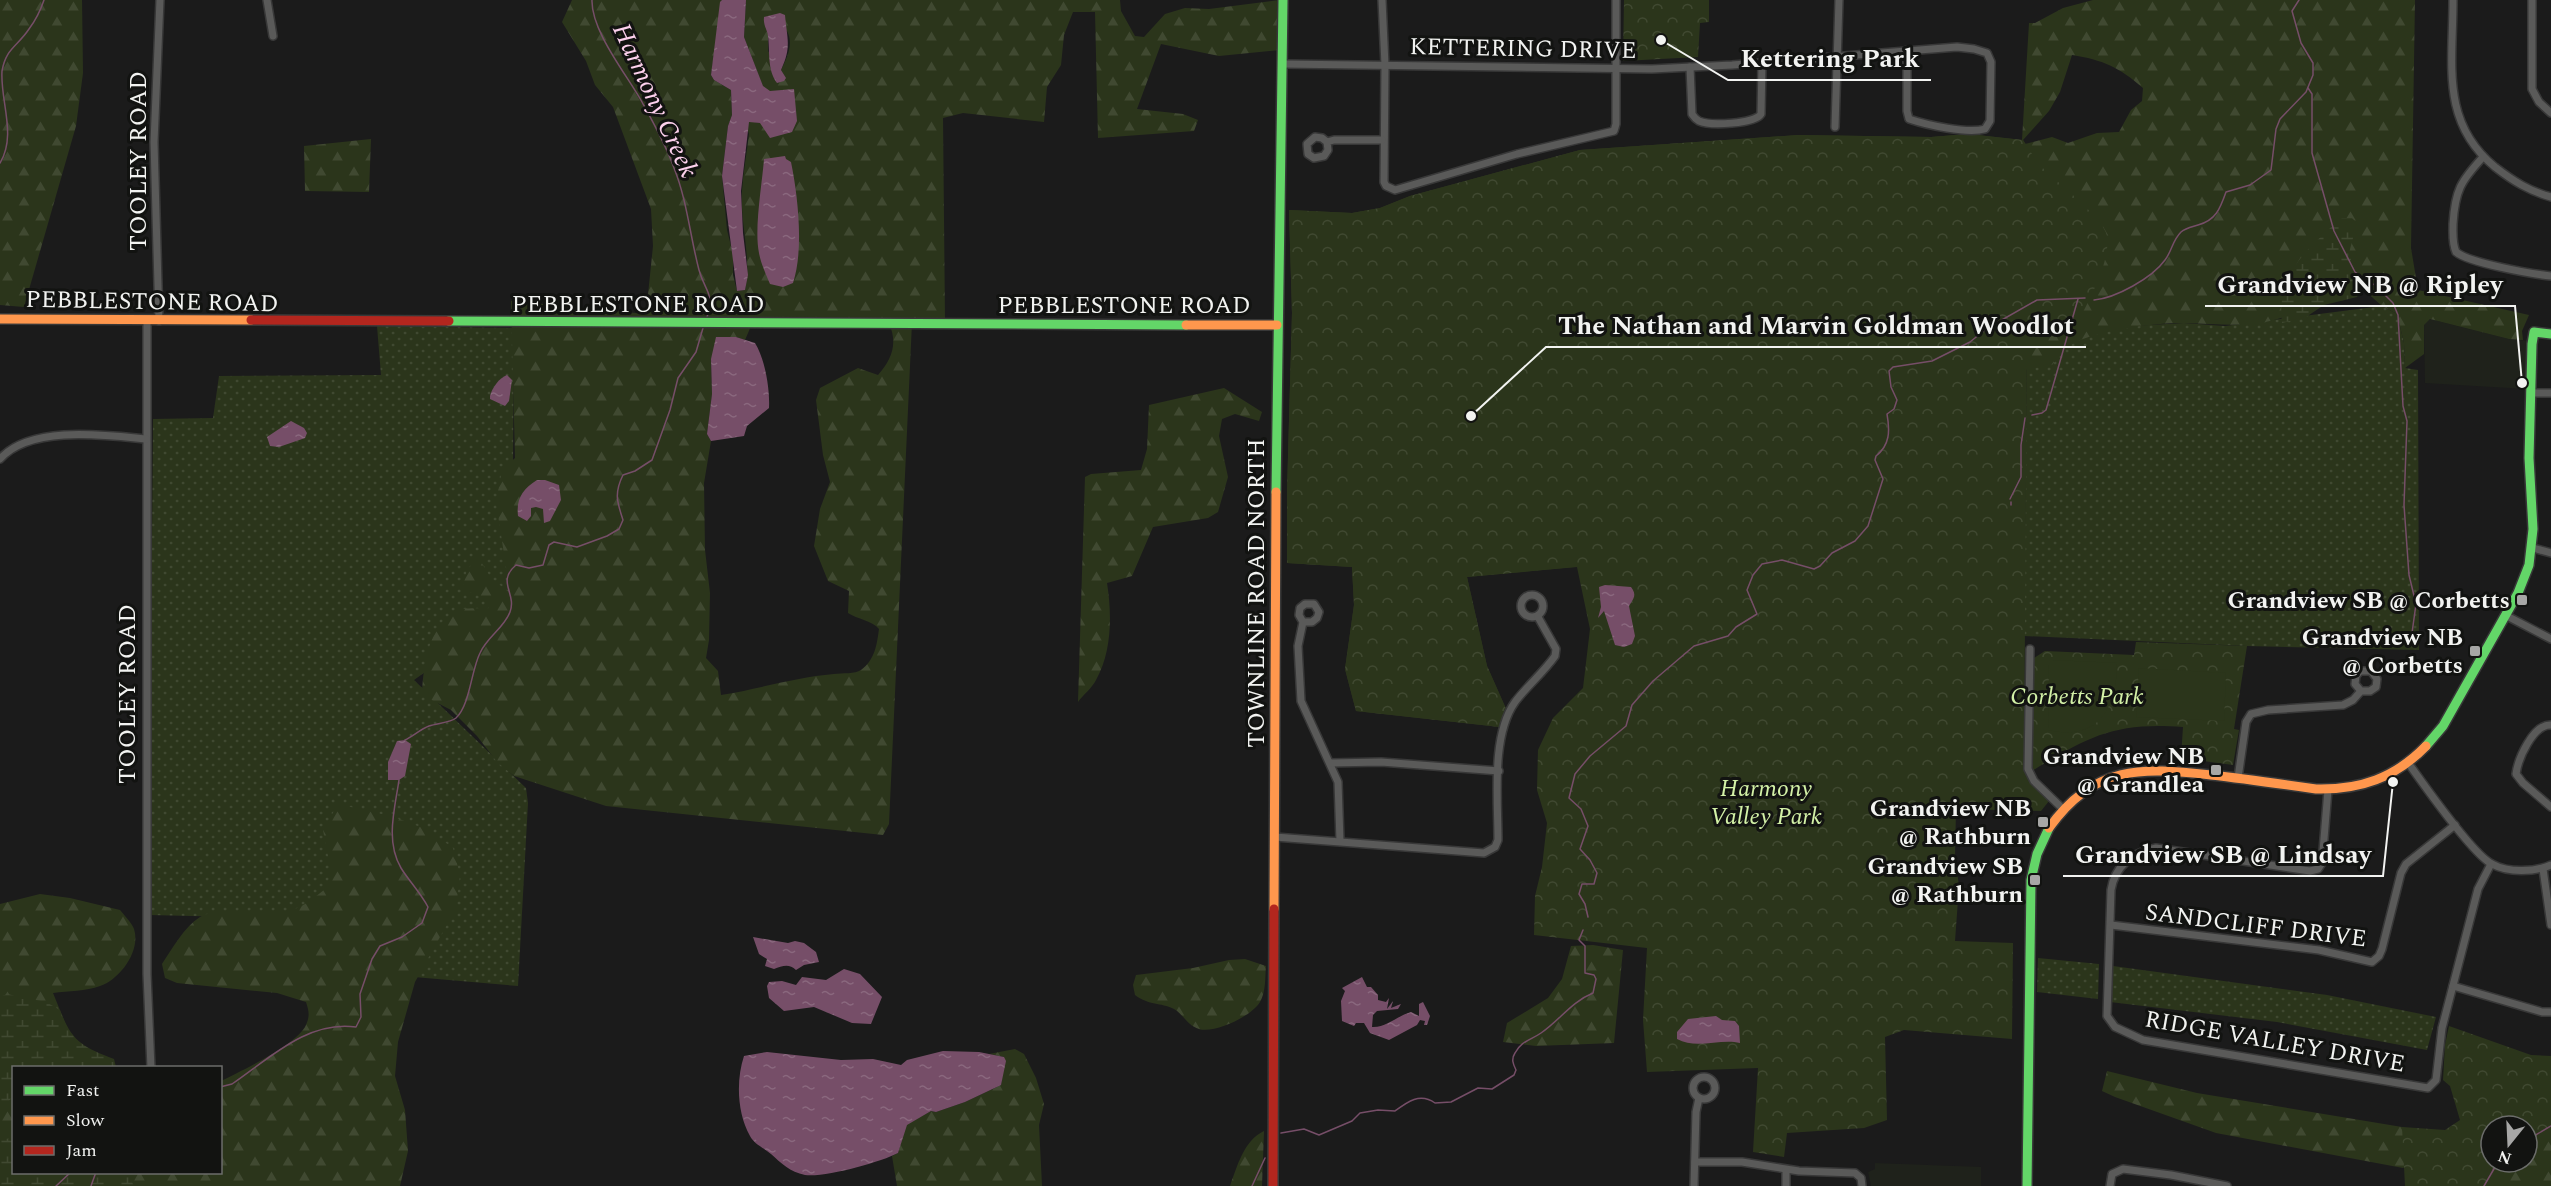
<svg xmlns="http://www.w3.org/2000/svg" width="2551" height="1186" font-family="Spectral,serif">
	<style>
		.built { fill: #1f221b }
		.grass { fill: url(#grass-dots) }
		.forest { fill: url(#forest-firs); fill-rule: evenodd }
		.wetland { fill: url(#wetland-marsh) }
		.park { fill: url(#park-crowns) }
		.pitch { fill: #2b351b }
		.water { fill: url(#water-ripples) }
		.lines { fill: none; stroke-linecap: round; stroke-linejoin: round }
		.stream { stroke: #764e68; stroke-width: 1.5 }
		.street-casing { stroke: #383838; stroke-width: 10 }
		.fast-casing { stroke: #383838; stroke-width: 12 }
		.slow-casing { stroke: #383838; stroke-width: 12 }
		.jam-casing { stroke: #383838; stroke-width: 12 }
		.street { stroke: #5a5a59; stroke-width: 7 }
		.fast { stroke: #63d668; stroke-width: 9 }
		.slow { stroke: #ff974d; stroke-width: 9 }
		.jam { stroke: #b3261e; stroke-width: 9 }
		.poi-dot { fill: #a7a7a6; stroke: #121311; stroke-width: 2 }
		.labels { text-anchor: middle; stroke-width: 6; stroke-linejoin: round; paint-order: stroke }
		.street-label { font-size: 24px; fill: #f2f3f1; stroke: #121311 }
		.poi-label { font-size: 24px; font-weight: bold; fill: #f2f3f1; stroke: #121311; text-anchor: end }
		.park-label { font-size: 24px; font-style: italic; fill: #d3f1a7; stroke: #121311 }
		.water-label { font-size: 26px; font-style: italic; fill: #fdd1ed; stroke: #121311 }
		.leader { fill: none; stroke: #f2f3f1; stroke-width: 2 }
		.callout-dot { fill: #f2f3f1; stroke: #121311; stroke-width: 2 }
		.callout-label { font-size: 26px; text-anchor: middle; font-weight: bold; fill: #f2f3f1; stroke: #121311; stroke-width: 6; stroke-linejoin: round; paint-order: stroke }
	</style>
	<defs>
		<pattern id="grass-dots" width="8" height="8" patternUnits="userSpaceOnUse" patternTransform="scale(1.5)"><rect width="8" height="8" fill="#2b351b"/><path d="M2 2h.1M6 6h.1" fill="none" stroke="#404931" stroke-width="1.8" stroke-linecap="round"/></pattern>
		<pattern id="forest-firs" width="22" height="20" patternUnits="userSpaceOnUse" patternTransform="scale(1.5)"><rect width="22" height="20" fill="#2b351b"/><path d="M5 1l3.5 6h-7zM16 11l3.5 6h-7z" fill="#404931"/></pattern>
		<pattern id="wetland-marsh" width="20" height="14" patternUnits="userSpaceOnUse" patternTransform="scale(1.5)"><rect width="20" height="14" fill="#2b351b"/><path d="M1 5h8M5 5V1M11 12h8M15 12V8" fill="none" stroke="#404931"/></pattern>
		<pattern id="park-crowns" width="20" height="18" patternUnits="userSpaceOnUse" patternTransform="scale(1.5)"><rect width="20" height="18" fill="#2b351b"/><path d="M2 6a3 3 0 1 1 6 0M12 15a3 3 0 1 1 6 0" fill="none" stroke="#404931"/></pattern>
		<pattern id="water-ripples" width="26" height="14" patternUnits="userSpaceOnUse" patternTransform="scale(1.5)"><rect width="26" height="14" fill="#764e68"/><path d="M2 4q2-2 4 0t4 0M15 11q2-2 4 0t4 0" fill="none" stroke="#8a687e"/></pattern>
	</defs>
	<rect width="100%" height="100%" fill="#1b1b1b"/>
	<!-- built -->
	<g class="built">
		<path d="M2430,319l79,20 21,2 -3,48 -102,-6 -1,-58z"/>
		<path d="M1875,1163l106,4v19h-110l-3,-14 7,-3z"/>
	</g>
	<!-- grass -->
	<g class="grass">
		<path d="M2382,306l15,8 7,29 1,25 13,2 1,280 -172,-4 -223,-10 3,-304 157,-9 41,3z"/>
		<path d="M377,326l137,2 -2,266 8,10 -106,76 112,108 2,15 -10,183 -104,-9 -93,-58 -172,-4 4,-496 60,-1 6,-42 162,-1z"/>
		<path d="M2038,958l61,6 -1,35 -61,-7z"/>
		<path d="M2113,966l214,29 109,22 -9,33 -150,-28 -167,-20z"/>
	</g>
	<!-- forest -->
	<g class="forest">
		<path d="M0,0h82l1,73 -7,53 -52,181 -24,-2z"/>
		<path d="M572,0h150l-11,75 3,5 17,10 1,25 -4,11 -6,50 5,54 6,24v21l4,16 8,-1c7,-32 -5,-66 -3,-99 1,-19 5,-38 7,-57l-2,-7 2,-6 11,2 9,-31 -6,-5 -19,-50 2,-37h374l1,11 14,25 9,1 21,-23 20,-6 24,1 70,-9v50l-60,6 -58,-12 -24,65 46,5 15,6 -4,11 -96,7 -3,-126h-22l-9,23 -3,30 -14,22 -3,35 -81,-9 -20,5 2,203 -33,1 -23,502 -6,11 -277,-29 -92,-30 -17,-14 -20,-26 -26,-26 -29,-15c1,-27 6,-70 34,-84 8,-4 23,-2 33,-3v-8l-27,-11 5,-19 11,-13 13,21 19,15 -14,-91 6,-32 13,-12 -4,-157 135,13 7,-68 -2,-37 -38,-102 -18,-22 -9,-24 -24,-39zM787,31c7,13 0,27 -6,39l5,8 -18,-27v-16zM889,323c9,21 3,36 -11,52l-20,-7 -38,20 -4,12 7,55 7,27 -10,27 -6,37 14,35 21,10 -1,22c9,6 25,8 31,16 -2,15 -4,31 -18,41 -6,4 -18,3 -27,4 -38,3 -75,15 -113,21l-3,-24 -12,-13 3,-18 1,-47 -5,-43 -1,-67 7,-42 -4,-7 5,-40 -1,-35 25,-22 9,3 6,-14z"/>
		<path d="M2093,0h322l-4,248 7,42 111,25 -7,16 1,9 -14,-1 -79,-20 -6,6v29l-19,14 -1,-25 -7,-29 -15,-8 -37,-33c-14,10 -50,40 -64,45 -31,10 -63,6 -95,5 -26,-1 -89,7 -112,20 -9,5 -15,14 -22,22l-34,6 -360,188 -191,18 20,89 20,45 -7,16 -144,-16 -11,-42 9,-64 -2,-38 -65,-4v-70l5,-180 -3,-103 63,3 28,-5 30,-12 170,-46 218,-15 133,2 37,-3 54,6 7,-117h6l28,-15zM2072,55c31,5 47,12 71,33l-1,13 -11,9 -12,22 -22,1 -29,10 -16,-6 -27,7 -2,-4 26,-29 11,-19z"/>
		<path d="M371,139l-2,53 -64,-1 -1,-45z"/>
		<path d="M1224,388l38,24 -3,9 -24,-7 -13,5 -3,17 9,41 -10,35 -10,6 -55,9 -21,49 -25,7c5,31 5,69 -11,97 -4,8 -13,15 -18,22l7,-225 6,-3 50,-4 6,-21 2,-44z"/>
		<path d="M338,804l56,13 34,13 25,18 7,27 -4,33 -41,74 -17,60 -3,34 10,34 3,41 -8,35h-400v-282l40,-10 30,4 50,12c4,5 12,13 14,19 7,22 -14,50 -34,57 -14,5 -32,5 -47,7l30,74 -69,1v104h206l1,-91c20,-10 76,-36 85,-56 4,-9 3,-14 0,-23l-29,-9 -100,-10 -12,-5 -3,-14c10,-15 22,-37 38,-47 26,-14 69,3 97,-9 11,-4 21,-14 31,-21l2,-21 -7,-36z"/>
		<path d="M1593,945l30,5 -9,93 -78,3 -33,-4 4,-19 41,-25 14,-19 9,-33z"/>
		<path d="M1245,959l21,7c-1,11 0,26 -6,36 -8,14 -46,32 -61,27 -11,-3 -16,-15 -25,-20 -14,-7 -24,-3 -39,-14l-2,-10 3,-10 57,-7 36,-8z"/>
		<path d="M1015,1049l9,5 12,24 8,26 -5,21 3,61h-145l-5,-30 6,-3 8,-28 25,-14 5,1 29,-10 36,-17 3,-28 -15,-3z"/>
		<path d="M2107,1071l90,22 205,34 25,15 64,20h36v-36l24,-30v90h-137l-3,-23 -8,5 -187,-35 -101,-36 -13,-6z"/>
		<path d="M1264,1131l-2,55h-32c7,-19 14,-46 34,-55z"/>
	</g>
	<!-- wetland -->
	<g class="wetland">
		<path d="M2341,218h11l5,5 -8,30 11,38 -3,6 -33,8 -18,12 -24,6c-6,-50 25,-73 59,-105z"/>
		<path d="M7,994l39,8 14,8c12,32 23,37 54,49l2,8 -102,1 -1,29 -13,12v-112z"/>
		<path d="M13,1135l1,37 113,1 7,13h-134v-50l7,3z"/>
	</g>
	<!-- park -->
	<g class="park">
		<path d="M1624,0h85v22l-9,1 -2,34 -75,4z"/>
		<path d="M1968,134l55,6c6,8 11,19 18,26 13,14 64,53 66,70 4,28 -21,69 -33,94l-47,3 -3,434 5,14 20,20 -8,10 -85,-2 -1,47 4,30 -4,55 58,2 -1,96 -108,-9 -19,7 2,83 -23,8 -77,5 -3,24 -31,-5 5,-84 -111,4 -4,-52 4,-72 -113,-13 1,-39 7,-29 5,-44 -10,-33 1,-40 15,-32 30,-30 7,-59 -13,-62 -110,10 20,89 20,45 -7,16 -144,-16 -11,-42 9,-64 -2,-38 -65,-4v-70l5,-180 -3,-103 63,3 28,-5 30,-12 170,-46 218,-15 133,2z"/>
		<path d="M2136,642l111,4 -13,83 5,1 -6,35 -52,-7 2,-31c-68,-5 -94,9 -151,44l2,-113 11,-7 89,4z"/>
		<path d="M2449,1026l82,29 20,1v70l-24,14v-14h-36v36h7l-14,24h-79l-3,-59 43,3 15,-10 -10,-34 -7,-6 2,-35z"/>
	</g>
	<!-- pitch -->
	<g class="pitch">
		<path d="M2053,660l64,3c0,45 -19,79 -69,67l1,-67z"/>
		<path d="M2139,668l87,5 -2,48 -88,-4z"/>
	</g>
	<!-- water -->
	<g class="water">
		<path d="M722,0h24l-2,37 19,49 7,5 24,-2 3,32 -5,11 -22,6 -10,-15 -11,-1 -8,69 2,42 5,42 -3,15 -8,1 -15,-115 6,-50 4,-11 -1,-25 -17,-10 -3,-5 9,-73z"/>
		<path d="M780,13l5,2c2,24 7,32 -4,55l5,8 -2,3 -7,2c-10,-13 -7,-32 -9,-47 -1,-7 -5,-11 -4,-19z"/>
		<path d="M785,156l1,3 5,3c7,34 13,88 2,121l-10,4 -13,-3c-4,-10 -9,-20 -11,-31 -5,-24 3,-68 5,-94z"/>
		<path d="M716,337h20l19,6c10,16 15,46 14,65l-22,18 -3,10 -33,5 -4,-7 5,-40 -1,-35z"/>
		<path d="M507,375l5,5 -3,21 -4,5 -15,-7v-3c2,-8 9,-18 17,-21z"/>
		<path d="M291,421l13,7 3,5 -2,5 -26,9 -9,-1 -3,-9z"/>
		<path d="M537,480h8l14,5 2,15 -11,21 -6,2 -1,-14 -7,-2 -5,1v8l-4,5 -9,-5c-2,-18 5,-27 19,-36z"/>
		<path d="M1605,585l26,2c6,8 3,11 -2,19l6,30 -3,8 -8,3 -9,-2 -11,-34 -6,7 3,-11 -2,-20z"/>
		<path d="M405,740l6,4 -6,32 -6,4h-11v-18l9,-21z"/>
		<path d="M753,937l35,6 7,-2 9,2 12,9 3,10 -15,3 -8,5c-7,-7 -14,-4 -22,-1l-9,-3 2,-7 -8,-5z"/>
		<path d="M844,969l16,5 22,23 -11,27 -19,-1 -38,-16 -30,4 -15,-13 -2,-12 2,-4 13,-1 14,4 6,-8 24,3z"/>
		<path d="M1362,977l5,10h4l7,8v5l8,2 3,-4 -2,11 6,-8 -2,7 10,-4 -3,5 -21,2 -4,4 -1,12c14,1 25,-11 39,-15l8,4v-12l4,-2 7,14 -3,9h-3l1,-4 -5,-1 -3,5 -28,15 -19,-7 -6,-10h-8l-2,3 -12,-5 -1,-20 4,-10 -3,-3z"/>
		<path d="M1716,1016l6,4 13,1 4,5 1,17c-20,-5 -43,7 -63,-4v-7l11,-13z"/>
		<path d="M943,1051l36,1 25,5 2,4 -5,24 -36,17 -29,10 -5,-1 -24,14 -9,28c-17,9 -74,25 -93,22 -15,-3 -24,-12 -34,-21 -7,-6 -17,-10 -21,-18 -13,-23 -14,-56 -6,-80l23,-4 74,8 32,-1 28,6 6,-5z"/>
	</g>
	<g class="lines">
		<!-- stream -->
		<g class="stream">
			<path d="M592,0c-1,31 35,75 50,102 11,20 24,43 32,66 13,32 16,68 25,102 6,22 16,23 8,47"/>
			<path d="M2308,88l4,6v59l22,78 21,41 21,14 17,17 5,12 5,91 4,15 -3,84 5,70 7,29 -4,29"/>
			<path d="M0,163c17,-28 0,-62 2,-92 4,-23 15,-24 27,-42 6,-8 12,-20 15,-29"/>
			<path d="M2094,300c22,-2 58,-22 71,-40 7,-9 7,-19 16,-28 5,-4 11,-5 17,-7 18,-5 22,-16 28,-33l24,-7 21,-15 5,-41 4,-10 26,-27 7,-17v-12l-12,-20 -9,-32 7,-11"/>
			<path d="M2032,415l10,-2 4,-3 32,-111"/>
			<path d="M2010,499l11,-22v-32l4,-27"/>
			<path d="M2011,502v3"/>
			<path d="M405,740c8,-4 16,-11 24,-14 8,-3 21,-3 27,-8 14,-13 15,-47 24,-65 7,-16 24,-25 30,-41 7,-19 -14,-30 6,-47l13,3 14,-3 6,-20 5,-3 23,5 30,-11 12,-7 4,-9c-6,-18 -9,-27 0,-45l12,-4 17,-11 18,-50 8,-32 18,-26 7,-24"/>
			<path d="M1588,917l-3,-13 -6,-10 3,-10h12l3,-11 -7,-13 -10,-11 8,-23 -7,-17 -12,-11 6,-24 15,-18 36,-30 6,-21 21,-24 41,-35 34,-10 8,-9 21,-13 -10,-24 6,-15 9,-11 20,-4 32,9 6,-3 12,-13 23,-12 13,-15 15,-47 -8,-19 1,-4c14,-11 14,-25 11,-42l7,-5 3,-9 -6,-13 -2,-16 4,-4 39,-6 38,-19 16,-13 51,-29 48,-2"/>
			<path d="M220,1087l12,-3c38,-26 76,-64 124,-57l5,-10 -1,-23 12,-35 8,-13 22,-9 20,-14 6,-16c-8,-15 -19,-26 -27,-39 -16,-27 -6,-60 -2,-88"/>
			<path d="M1281,1133l23,-4 15,6 33,-14 8,-8 18,-3 17,1c12,-9 25,-19 40,-8l16,-1 27,-14 14,1 22,-14 2,-5c-3,-6 -5,-11 -1,-17 6,-12 16,-13 26,-20 19,-13 30,-31 52,-40l3,-14 -2,-4 -9,-2v-27l-6,-6 4,-10"/>
			<path d="M2527,1140l24,-14"/>
			<path d="M56,1186l15,-14"/>
			<path d="M91,1186l5,-14"/>
			<path d="M1252,1186l13,-28"/>
			<path d="M2484,1186l14,-24"/>
		</g>
		<defs>
			<g id="street">
				<path d="M267,0l6,36"/>
				<path d="M1382,0l3,65 -1,117 2,4 9,4 122,-36 97,-23 2,-7v-124"/>
				<path d="M2453,0c0,64 -13,122 42,167 18,14 34,24 56,30"/>
				<path d="M2532,0v89l7,13 12,11"/>
				<path d="M1283,64l369,5 80,-4 225,-18 17,2 13,4 4,9 -1,59 -5,8c-18,5 -58,-4 -76,-10l-2,-8v-61"/>
				<path d="M1690,67l2,47c2,3 3,5 7,7 11,5 56,3 62,-7l1,-51"/>
				<path d="M1835,127l4,-127"/>
				<path d="M1327,142l1,8 -4,6 -10,2 -6,-4 -1,-10 8,-7 7,1 5,4 7,-2h48"/>
				<path d="M2483,157c-22,24 -28,33 -30,67 0,9 -1,19 3,28 13,11 76,22 95,24"/>
				<path d="M147,321v653l4,94"/>
				<path d="M159,321l-5,-179 6,-142"/>
				<path d="M2530,393h21"/>
				<path d="M0,459c30,-34 105,-24 146,-20"/>
				<path d="M2533,548l18,5"/>
				<circle cx="1532" cy="606" r="11"/>
				<path d="M2505,615l46,24"/>
				<path d="M1303,622l-4,-7 1,-7 5,-4h9l5,8 -2,6 -5,4h-9l-5,24 3,55 37,81 2,59"/>
				<path d="M2030,649l-2,120 6,12 29,28"/>
				<path d="M2551,725c-18,-1 -33,34 -35,49l7,9 28,24"/>
				<path d="M1330,763l51,-1 118,9"/>
				<path d="M2409,764c15,21 64,91 83,100 16,9 43,8 59,1"/>
				<path d="M2238,778l8,-56 5,-8 17,-4 75,-5 10,-5 8,-9h9l6,-4 1,-8 -6,-8h-11l-4,5 -1,8 6,7"/>
				<path d="M2328,790l-6,73 -4,6 -8,2 -154,-23c-24,5 -41,17 -45,42l-4,126 8,11 28,13 285,48 8,-8 6,-52 36,-139 13,-25"/>
				<path d="M1275,837l209,16 11,-6 3,-7c0,-41 -7,-104 17,-138 12,-16 28,-29 40,-46l1,-7 -18,-32"/>
				<path d="M2543,869l8,56"/>
				<path d="M2111,925l208,25 53,12 7,-6 3,-7 19,-76 5,-9 49,-39"/>
				<path d="M2453,986l89,26h9"/>
				<circle cx="1704" cy="1088" r="11"/>
				<path d="M1695,1162h47l57,9 56,2 6,5 1,8"/>
				<path d="M1694,1186l2,-74 3,-14"/>
				<path d="M1786,1186v-16"/>
				<path d="M2110,1186l2,-12 11,-5 48,6 56,11"/>
			</g>
			<g id="fast">
				<path d="M449,321l737,4"/>
				<path d="M1276,492l7,-492"/>
				<path d="M2426,746l17,-20 75,-133 11,-28 4,-36 -4,-71 3,-114 2,-12 17,2"/>
				<path d="M2027,1186l4,-306 6,-26 12,-26"/>
			</g>
			<g id="slow">
				<path d="M0,319l251,1"/>
				<path d="M1186,325h91"/>
				<path d="M2049,828c45,-63 92,-61 162,-53 35,4 70,9 105,14 44,1 79,-11 110,-43"/>
				<path d="M1274,909l2,-417"/>
			</g>
			<g id="jam">
				<path d="M251,320l198,1"/>
				<path d="M1273,1186l1,-277"/>
			</g>
		</defs>
		<!-- street casing -->
		<use href="#street" class="street-casing"/>
		<!-- fast casing -->
		<use href="#fast" class="fast-casing"/>
		<!-- slow casing -->
		<use href="#slow" class="slow-casing"/>
		<!-- jam casing -->
		<use href="#jam" class="jam-casing"/>
		<!-- street -->
		<use href="#street" class="street"/>
		<!-- fast -->
		<use href="#fast" class="fast"/>
		<!-- slow -->
		<use href="#slow" class="slow"/>
		<!-- jam -->
		<use href="#jam" class="jam"/>
	</g>
	<!-- markers -->
	<g class="poi-dot">
		<rect x="2516" y="594" width="12" height="12" rx="3"/>
		<rect x="2469" y="645" width="12" height="12" rx="3"/>
		<rect x="2210" y="764" width="12" height="12" rx="3"/>
		<rect x="2037" y="816" width="12" height="12" rx="3"/>
		<rect x="2029" y="874" width="12" height="12" rx="3"/>
	</g>
	<g class="labels">
		<!-- street labels -->
		<g class="street-label">
			<text transform="translate(1523 48) rotate(1)" y="8">KETTERING DRIVE</text>
			<text transform="translate(138 161) rotate(-90)" y="8">TOOLEY ROAD</text>
			<text transform="translate(152 301) rotate(1)" y="8">PEBBLESTONE ROAD</text>
			<text x="638" y="312">PEBBLESTONE ROAD</text>
			<text x="1124" y="313">PEBBLESTONE ROAD</text>
			<text transform="translate(1256 593) rotate(-90)" y="8">TOWNLINE ROAD NORTH</text>
			<text transform="translate(127 694) rotate(-90)" y="8">TOOLEY ROAD</text>
			<text transform="translate(2256 925) rotate(7)" y="8">SANDCLIFF DRIVE</text>
			<text transform="translate(2275 1041) rotate(10)" y="8">RIDGE VALLEY DRIVE</text>
		</g>
		<!-- poi labels -->
		<g class="poi-label">
			<text x="2510" y="608">Grandview SB @ Corbetts</text>
			<text x="2463" y="645">Grandview NB<tspan x="2463" dy="28">@ Corbetts</tspan></text>
			<text x="2204" y="764">Grandview NB<tspan x="2204" dy="28">@ Grandlea</tspan></text>
			<text x="2031" y="816">Grandview NB<tspan x="2031" dy="28">@ Rathburn</tspan></text>
			<text x="2023" y="874">Grandview SB<tspan x="2023" dy="28">@ Rathburn</tspan></text>
		</g>
		<!-- park labels -->
		<g class="park-label">
			<text x="2077" y="704">Corbetts Park</text>
			<text x="1766" y="796">Harmony<tspan x="1766" dy="28">Valley Park</tspan></text>
		</g>
		<!-- water labels -->
		<g class="water-label">
			<text transform="translate(656 100) rotate(65)" y="9">Harmony Creek</text>
		</g>
	</g>
	<!-- callouts -->
	<path class="leader" d="M1661 40L1728 80H1931M2522 383L2515 306H2205M1471 416L1546 347H2086M2393 782L2383 876H2063"/>
	<g class="callout-dot">
		<circle cx="1661" cy="40" r="6"/>
		<circle cx="2522" cy="383" r="6"/>
		<circle cx="1471" cy="416" r="6"/>
		<circle cx="2393" cy="782" r="6"/>
	</g>
	<g class="callout-label">
		<text x="1830" y="67">Kettering Park</text>
		<text x="2360" y="293">Grandview NB @ Ripley</text>
		<text x="1816" y="334">The Nathan and Marvin Goldman Woodlot</text>
		<text x="2223" y="863">Grandview SB @ Lindsay</text>
	</g>
	<!-- legend -->
	<rect x="12" y="1066" width="210" height="108" fill="#121311" stroke="#6c6d6b" stroke-width="1.5"/>
	<rect x="24" y="1086" width="30" height="9" fill="#63d668" stroke="#6c6d6b" stroke-width="1.5"/>
	<text x="66" y="1096" font-size="18" fill="#f2f3f1">Fast</text>
	<rect x="24" y="1116" width="30" height="9" fill="#ff974d" stroke="#6c6d6b" stroke-width="1.5"/>
	<text x="66" y="1126" font-size="18" fill="#f2f3f1">Slow</text>
	<rect x="24" y="1146" width="30" height="9" fill="#b3261e" stroke="#6c6d6b" stroke-width="1.5"/>
	<text x="66" y="1156" font-size="18" fill="#f2f3f1">Jam</text>
	<!-- north arrow -->
	<g transform="translate(2509 1144) rotate(198)"><circle r="28" fill="#121311" stroke="#6c6d6b" stroke-width="1.5"/>
	<path d="M0-4.5L10 22L0 15L-10 22Z" fill="#a7a7a6"/>
	<text y="-9" font-size="16" font-weight="bold" text-anchor="middle" fill="#f2f3f1">N</text>
	</g>
</svg>
